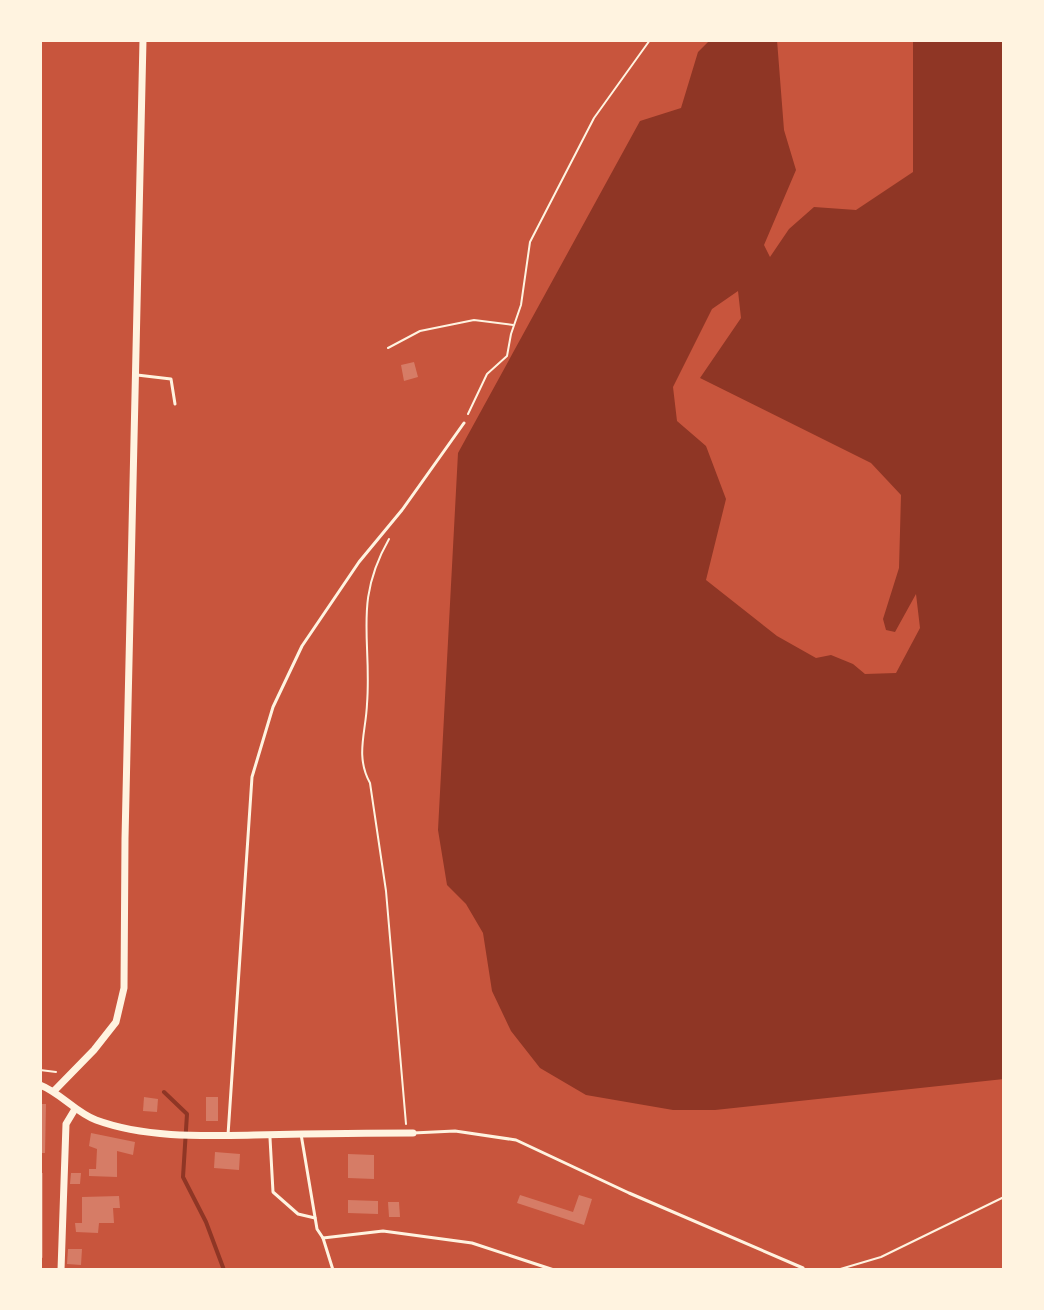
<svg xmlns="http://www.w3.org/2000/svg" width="1044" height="1310" font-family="'Exo 2',sans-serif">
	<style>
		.water { fill: #8f3625; fill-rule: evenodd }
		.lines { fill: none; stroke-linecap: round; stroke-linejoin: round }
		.stream { stroke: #8f3625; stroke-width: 4 }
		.building { fill: #d67c66 }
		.path { stroke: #fff3e0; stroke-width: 2 }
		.service { stroke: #fff3e0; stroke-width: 3 }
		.minor { stroke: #fff3e0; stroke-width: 7 }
	</style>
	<rect width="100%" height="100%" fill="#c8553d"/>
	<!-- water -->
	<path class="water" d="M710,40h67l7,90 12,40 -32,75 6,12 19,-28 25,-22 42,3 57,-38v-132h91v1039l-289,31h-42l-87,-15 -46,-27 -29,-37 -19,-40 -9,-58 -17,-29 -19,-19 -9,-55 20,-377 182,-332 41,-13 17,-56zM738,291l3,27 -41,60 171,85 30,32 -2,73 -16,51 3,11 9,2 21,-38 4,34 -24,45 -31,1 -12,-10 -22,-9 -15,3 -39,-22 -71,-56 20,-81 -20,-53 -29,-25 -4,-34 39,-78z"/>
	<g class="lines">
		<!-- stream -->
		<path class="stream" d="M164,1092l23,22 -4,63 23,45 18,48"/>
	</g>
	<!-- building -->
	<g class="building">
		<path d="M414,362l4,15 -14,4 -3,-16z"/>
		<path d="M144,1097l14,2 -1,13 -14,-1z"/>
		<rect x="206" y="1097" width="12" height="24"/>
		<path d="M40,1104h6l-1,49h-5z"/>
		<path d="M91,1133l44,9 -2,13 -16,-4v26l-28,-1v-7h7l1,-20 -8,-3z"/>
		<path d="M215,1152l25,2 -1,16 -25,-2z"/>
		<path d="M348,1154l26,1v24l-26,-1z"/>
		<path d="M40,1173h3v85l-3,-1z"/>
		<path d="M71,1173h10l-1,11h-10z"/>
		<path d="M520,1195l53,17 6,-17 13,4 -8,26 -67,-22z"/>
		<path d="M119,1196l1,12h-7l1,15h-15l-1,10 -22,-1 -1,-9h7v-26z"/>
		<path d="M348,1200l30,1v13l-30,-1z"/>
		<path d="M388,1202h11l1,15h-11z"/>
		<path d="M68,1249h14l-1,16 -14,-1z"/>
	</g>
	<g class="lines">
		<!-- path -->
		<g class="path">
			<path d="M388,348l32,-17 54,-11 39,5"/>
			<path d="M468,414l19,-40 20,-18 4,-22 10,-29 9,-63 64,-124 56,-78"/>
			<path d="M389,539c-36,63 -17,100 -22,165 -1,28 -12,52 3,79l16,108 20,233"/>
			<path d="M40,1070l16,2"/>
			<path d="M837,1270l44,-13 123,-60"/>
			<path d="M1003,1270l1,-1"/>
		</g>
		<!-- service -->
		<g class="service">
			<path d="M137,375l34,4 4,25"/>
			<path d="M413,1133l42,-2 61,9 113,53 174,75"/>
			<path d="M301,1134l16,95 6,9 10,32"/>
			<path d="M228,1135l24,-358 21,-70 29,-61 57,-84 43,-52 62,-87"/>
			<path d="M270,1138l3,54 25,22 17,4"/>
			<path d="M323,1238l60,-7 89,12 82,27"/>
		</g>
		<!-- minor -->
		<g class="minor">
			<path d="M40,1085c21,8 35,27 56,35 49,18 107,16 158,15 53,-1 106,-2 159,-2"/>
			<path d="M54,1091l40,-41 22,-28 8,-34 1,-149 18,-799"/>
			<path d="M61,1270l5,-146 9,-15"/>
		</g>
	</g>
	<!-- border -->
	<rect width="1044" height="1310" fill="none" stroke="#fff3e0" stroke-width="84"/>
</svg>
